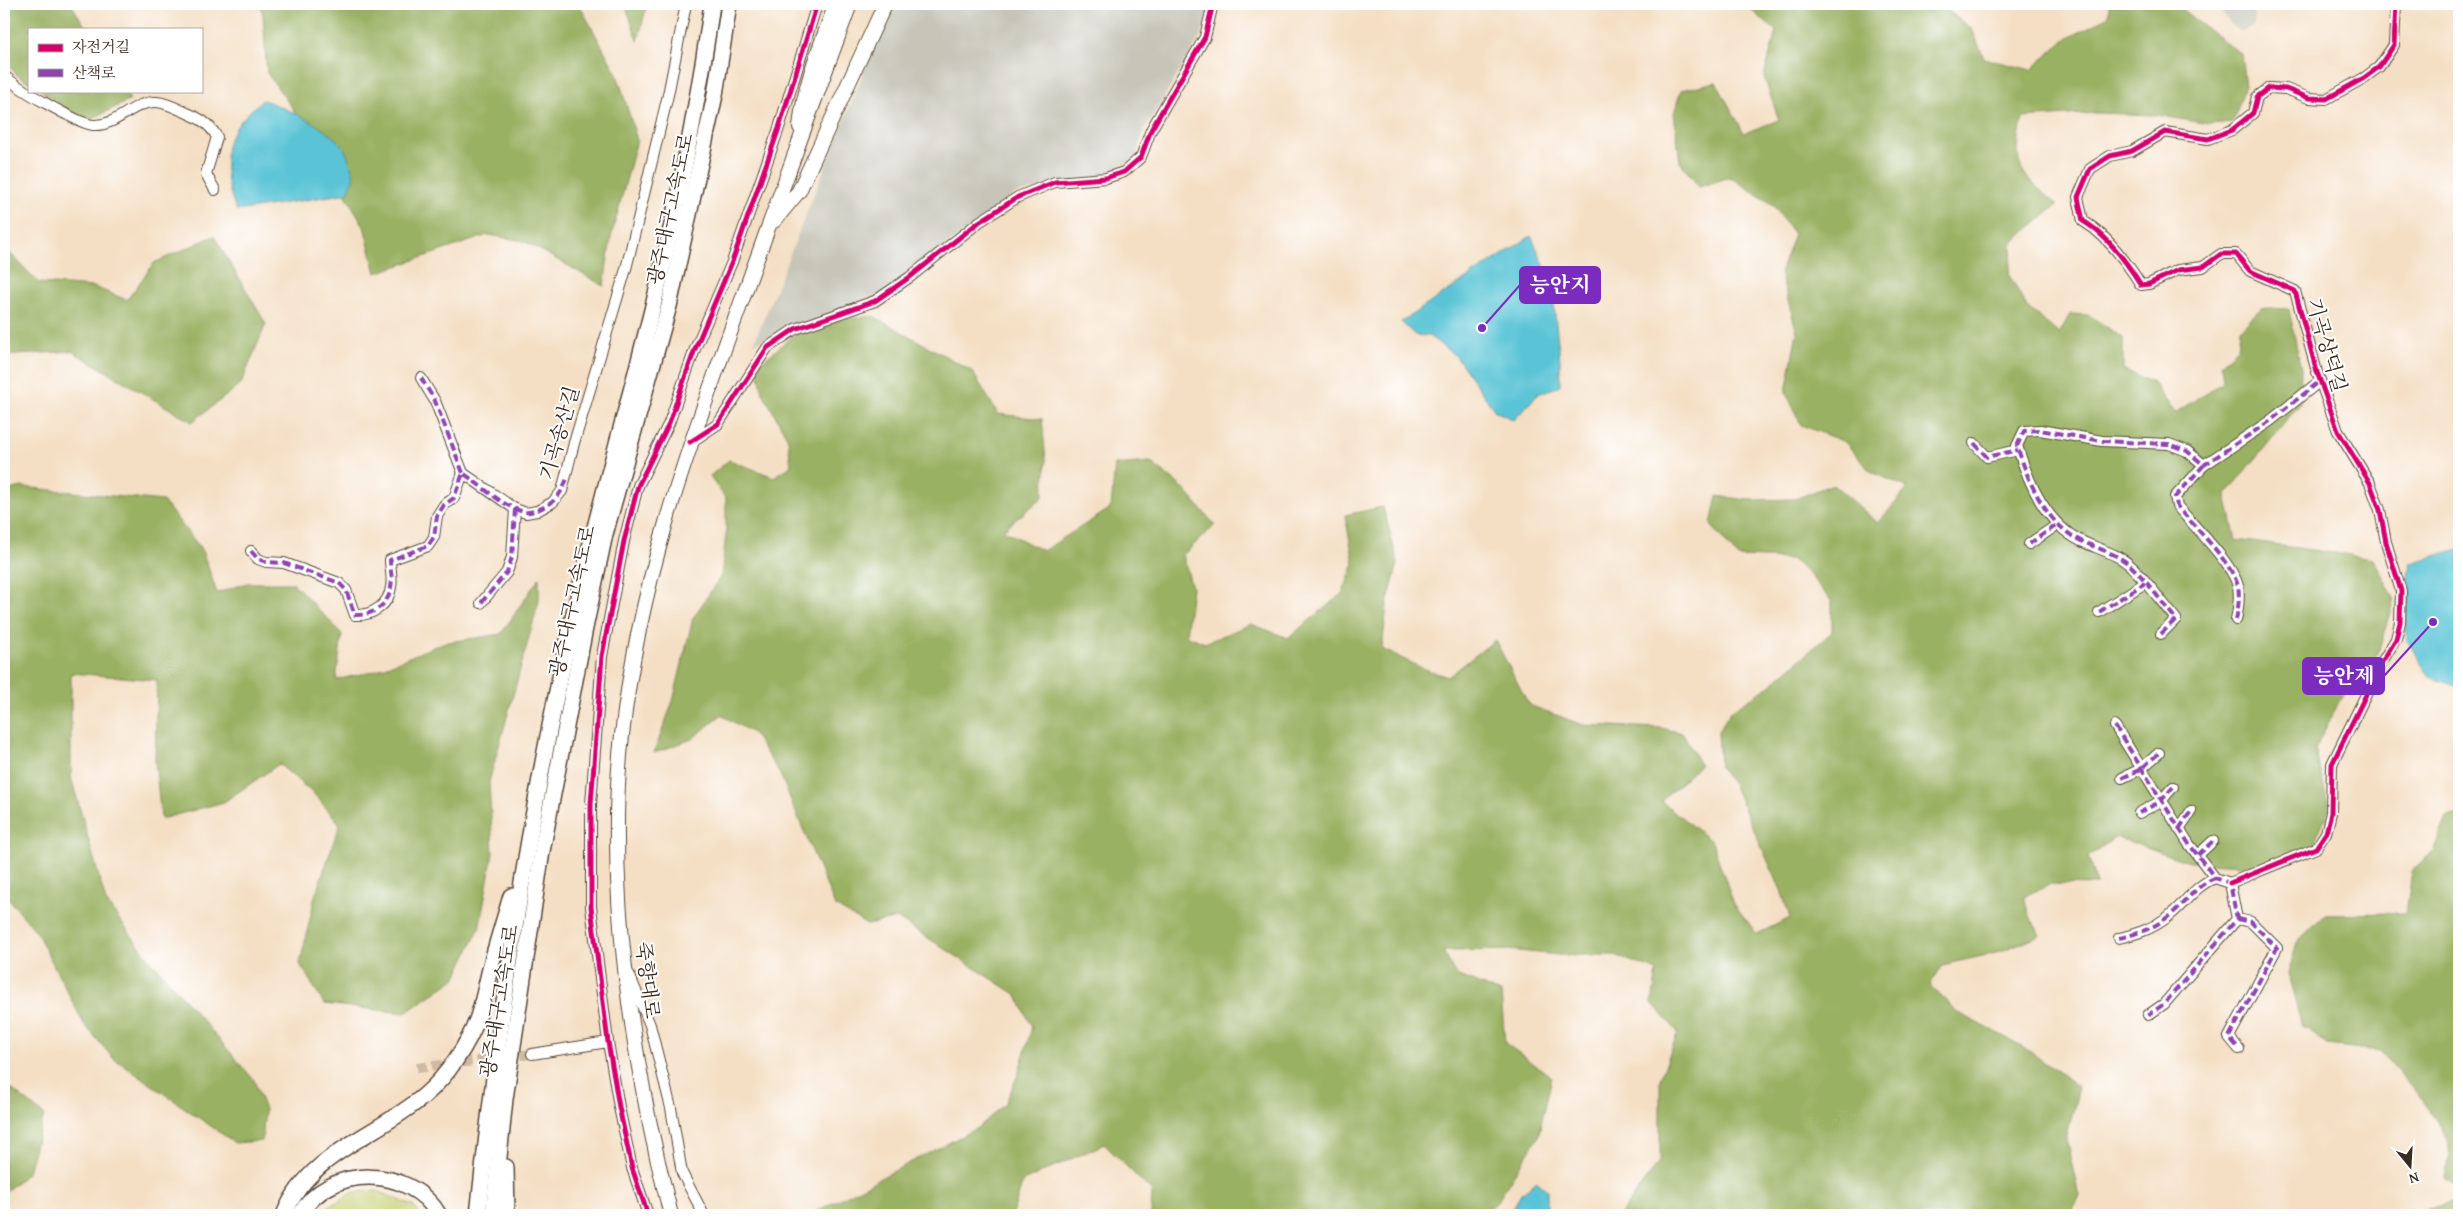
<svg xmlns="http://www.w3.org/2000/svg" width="2463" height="1219" font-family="'Gentium Book Plus','Noto Serif KR',serif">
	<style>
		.industrial { fill: #c6c5b8 }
		.green { fill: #c2ce6f; stroke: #7e7c46 }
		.forest { fill: #99b162; stroke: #6a6e40 }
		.water { fill: #5ac4d6; stroke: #4a777a }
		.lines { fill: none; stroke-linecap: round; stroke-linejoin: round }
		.minor-tunnel { stroke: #cfbba3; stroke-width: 10; stroke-dasharray: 10 5; stroke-linecap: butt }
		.minor-casing { stroke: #574537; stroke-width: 12 }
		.major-casing { stroke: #574537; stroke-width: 16 }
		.highway-casing { stroke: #574537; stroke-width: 18 }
		.minor { stroke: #fff; stroke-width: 10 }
		.major { stroke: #fff; stroke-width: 14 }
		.highway { stroke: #fff; stroke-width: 15 }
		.quiet { stroke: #8e44ad; stroke-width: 4; stroke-dasharray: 8 4; stroke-linecap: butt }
		.cycleway-casing { stroke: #fff; stroke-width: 8 }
		.cycleway { stroke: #d6006c; stroke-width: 5 }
		.labels { text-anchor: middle; stroke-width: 4; stroke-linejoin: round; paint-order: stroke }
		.street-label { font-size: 20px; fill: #3b2a1e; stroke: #fff }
		.leader { fill: none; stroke: #7b2cbf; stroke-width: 2 }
		.callout-dot { fill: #7b2cbf; stroke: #fff; stroke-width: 2 }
		.callout { fill: #7b2cbf; stroke: #7b2cbf; stroke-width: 2 }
		.callout-label { font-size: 21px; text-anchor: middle; font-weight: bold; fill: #fff }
	</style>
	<rect width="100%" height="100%" fill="#fff"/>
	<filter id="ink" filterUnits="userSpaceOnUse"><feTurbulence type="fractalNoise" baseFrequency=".02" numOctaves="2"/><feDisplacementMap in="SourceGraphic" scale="10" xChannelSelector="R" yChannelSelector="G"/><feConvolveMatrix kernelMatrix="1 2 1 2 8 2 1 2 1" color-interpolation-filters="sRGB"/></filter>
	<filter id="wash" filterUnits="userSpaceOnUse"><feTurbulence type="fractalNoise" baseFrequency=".0096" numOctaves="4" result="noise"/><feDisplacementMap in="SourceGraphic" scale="20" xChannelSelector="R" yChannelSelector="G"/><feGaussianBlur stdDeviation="1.12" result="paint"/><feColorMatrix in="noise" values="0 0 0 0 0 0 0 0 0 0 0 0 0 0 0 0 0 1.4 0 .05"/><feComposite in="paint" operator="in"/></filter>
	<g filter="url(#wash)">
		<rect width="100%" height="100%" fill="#f4dfc4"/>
		<!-- industrial -->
		<g class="industrial">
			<path d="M891,4h319l-8,30 -59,98 -6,23 -16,13 -16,7 -90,19 -141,105 -120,44z"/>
			<path d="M2183,4h73l-2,22 -14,5 -7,-5 -13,-15z"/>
		</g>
		<!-- green -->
		<path class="green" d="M377,1191l36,15 7,9h-99l4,-6 29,-17z"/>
		<!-- forest -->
		<g class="forest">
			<path d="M4,4h67l16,25h-58v54l-13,-9 -12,-14z"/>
			<path d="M260,4h319l38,70 20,66 -26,97 -7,49 -80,-45 -36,-6 -112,38 -12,-47 -60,-102 -37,-51 -4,-58z"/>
			<path d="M625,4h22l-9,37z"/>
			<path d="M1744,4h195l33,25 12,29 47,12 32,-29 46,-25v-12h50l22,5 60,45 4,32 -12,36 -24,2 -53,-9 -58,-2 -75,5c-12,52 -3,54 34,87l-44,37 -4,33 18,32 32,27 11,-20 19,1 34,23v32l30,13 22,30 48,-31 -2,-18 17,-16 2,-19 21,-21 28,1 12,60 -1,35 -74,91 10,45 137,18 21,40 -16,56 -39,48 -24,47 14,60 -16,37 -54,20 -70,-4 -73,-25 -28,20 9,28 -45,-1 -28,12 4,16 12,23 -44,18 -54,12 -12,20 27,27 63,33 59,42 -13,52 13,57 -8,19h-451l40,-54v-82l18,-47 -26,-29 5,-32 -42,-16h-56l-51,-5 -65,1 13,24 45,18 4,50 47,34 -14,60 -42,66 -16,12h-329l1,-23 -48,-48 -81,37 -11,34h-203l170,-88 26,-23 13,-29 14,-48 -15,-32 -120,-77 -30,7 -32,-19 -55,-132 -27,-41 -32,-18 -29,24 -38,14 19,-52 20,-83 28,-42 5,-41v-36l-16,-23 19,-16 45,17 17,-11 -3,-27 -25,-46 -6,-27 37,-31 43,-15 36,-4 99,55 26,43 44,5 4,43 -3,35 -40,33 40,21 68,-43 4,-43 35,-3 31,24 34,39 -32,30 9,33 -6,47 19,8 46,-19 37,14 55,-45 11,-30 -9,-48 38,-8 15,56 -11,42 -5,44 40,19 26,9 47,-37 34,65 54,20 78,3 22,5 17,32 -39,36 51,41 22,62 23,30 33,-16 -9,-28 -48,-106 -13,-16 -2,-37 14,-21 36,-23 64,-55v-30l-23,-28 -18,-15 -53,-2 -27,-32 6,-29 31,4 47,-1 38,-15 45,39 30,-35 -38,-17 -25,-29 -44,-17 -15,-33 11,-60 -17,-59 14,-39 -22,-30 -42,-27 -31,10 -19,-25 -6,-49 7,-23 35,-8 28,51 35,-13 -15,-43 12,-46z"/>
			<path d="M41,91h84l5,9 -44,22z"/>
			<path d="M214,236l52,88 -25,60 -49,38 -120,-71 -68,5 1,-108 34,35 55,4 33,13 27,-37z"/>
			<path d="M22,487l141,14 39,49 15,43 30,-10h46l49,51 -6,46 39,-9 68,-28 58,-9 38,-56v23l-50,181 4,71 -14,76 -24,50 -50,34 -81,-9 -24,-40 15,-68 25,-72 -24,-28 -37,-32 -55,38 -63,17 -6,-59 2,-80 -86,-7v104l35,125 41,54 107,124 11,30 -3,31 -27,2 -122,-85 -29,-34 -48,-93 -32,-37v-403z"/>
			<path d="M2459,815v373l-14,-9c1,-10 5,-24 4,-35 -3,-20 -53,-76 -69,-93l-52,-6 -26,-18 -14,-53 9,-32 28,-28 81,-1 6,-42 22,-22 13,-31z"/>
			<path d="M4,1083l40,32 -16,57 -24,21z"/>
			<path d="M2459,1202v13h-67z"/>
		</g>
		<!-- water -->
		<g class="water">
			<path d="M263,100c21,7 71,30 82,50 4,8 6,17 9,26l-6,17 -111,18c-9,-19 -16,-53 -7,-73 6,-14 21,-29 33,-38z"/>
			<path d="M1531,236l20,44 9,80v26l-22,8 -24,26 -19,-9 -39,-55 -27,-20 -14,-1 -14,-13z"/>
			<path d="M2459,549v138l-29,-10 -23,-37 -2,-36 6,-41z"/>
			<path d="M1536,1181l11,9v25h-38l12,-21z"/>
		</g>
	</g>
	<g filter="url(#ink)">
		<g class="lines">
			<!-- minor-tunnel -->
			<path class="minor-tunnel" d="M417,1068l115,-14"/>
			<defs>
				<g id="minor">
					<path d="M4,75c11,12 73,48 89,50 24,2 41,-25 64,-23 10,1 19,6 28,10 14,6 24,11 32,25l-11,37 9,16"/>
					<path d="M421,378l14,23 28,72"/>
					<path d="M691,442l27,-18 49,-76 28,-19 80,-28 35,-24 69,-55 39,-25 37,-15 51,-4 18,-6 17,-15 10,-27 54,-93 8,-33"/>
					<path d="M1974,443l13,14 31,-7"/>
					<path d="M2204,465l-29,32 2,9c16,19 55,57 61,80 2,11 0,24 -2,34"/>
					<path d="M2029,544l28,-19"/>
					<path d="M251,551l7,8 8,3 18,1 55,20 7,7 9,25c17,1 34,-10 36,-28 2,-9 -1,-18 -1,-27l38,-14 6,-9 3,-21 7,-11 10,-7 9,-25 52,36 11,4 11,-2 16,-9 9,-11 12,-48 52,-174 42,-174 18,-91"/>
					<path d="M481,603l26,-31 5,-15 3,-48"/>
					<path d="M2099,612l46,-29"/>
					<path d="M2161,634l15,-15c-13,-15 -29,-38 -44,-52 -13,-13 -34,-18 -51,-26 -36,-18 -52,-58 -64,-95l7,-15 16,-1 62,11 67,3 18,7 17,14 66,-44 50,-40"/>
					<path d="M2115,726l74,118 26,34 15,5"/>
					<path d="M2122,778l19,-9 18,-16"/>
					<path d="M2139,813l22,-12 12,-14"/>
					<path d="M2179,829l12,-18"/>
					<path d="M2198,855l15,-14"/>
					<path d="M2230,883l86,-35 10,-15 5,-20 1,-49 50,-102 14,-23 4,-17 1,-31 -15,-49 -6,-32 -10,-27 -32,-52 -21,-59 -22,-81 -45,-20 -14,-17h-15l-18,13 -25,3 -29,14 -8,1c-15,-24 -34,-50 -58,-64l-5,-24 12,-28 20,-13 22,-5 33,-19 43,7 24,-9 21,-17 4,-16 12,-9 17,1 23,9 17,1 38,-21 15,-11 15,-22 2,-41"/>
					<path d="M2237,919l14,3 26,26 -48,89 10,12"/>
					<path d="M2119,938c17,-4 31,-8 46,-19 18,-12 30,-34 50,-41"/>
					<path d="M629,974l21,51 21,83 11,65 22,42"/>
					<path d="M2148,1015l16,-11 73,-85 -7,-36"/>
					<path d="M532,1054l76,-12"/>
					<path d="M648,1215l-16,-47 -13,-61 -11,-65 -17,-135v-103l11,-148 22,-115 14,-55 31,-63 26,-74 37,-87 47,-134 38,-124"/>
				</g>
				<g id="major">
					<path d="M800,127c4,-43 21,-83 36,-123"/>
					<path d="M774,221l25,-30 86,-187"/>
					<path d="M671,1215c-38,-147 -66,-328 -49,-480 17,-151 64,-282 116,-424 37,-102 74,-205 112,-307"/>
				</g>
				<g id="highway">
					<path d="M506,1167l1,48"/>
					<path d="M284,1215c25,-63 94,-79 141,-120 23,-20 43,-50 53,-78 5,-15 8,-32 12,-48 6,-24 14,-48 21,-73"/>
					<path d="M300,1215c28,-51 110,-50 139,0"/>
					<path d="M478,1215c21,-197 49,-394 93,-588 24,-109 56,-216 83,-325 24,-98 44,-198 58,-298"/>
					<path d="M493,1215l12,-116 37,-248 43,-223 20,-94 64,-228 46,-211 14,-91"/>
				</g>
			</defs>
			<!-- minor casing -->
			<use href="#minor" class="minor-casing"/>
			<!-- major casing -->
			<use href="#major" class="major-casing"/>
			<!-- highway casing -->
			<use href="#highway" class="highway-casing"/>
			<!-- minor -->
			<use href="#minor" class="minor"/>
			<!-- major -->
			<use href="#major" class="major"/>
			<!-- highway -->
			<use href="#highway" class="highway"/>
			<!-- quiet -->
			<g class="quiet">
				<path d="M421,378l14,23 28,72"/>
				<path d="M1974,443l13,14 31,-7"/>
				<path d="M2204,465l-29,32 2,9c16,19 55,57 61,80 2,11 0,24 -2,34"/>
				<path d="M2029,544l28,-19"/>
				<path d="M251,551l7,8 8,3 18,1 55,20 7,7 9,25c17,1 34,-10 36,-28 2,-9 -1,-18 -1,-27l38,-14 6,-9 3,-21 7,-11 10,-7 9,-25c16,11 43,36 62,39 7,1 15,-3 21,-6 13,-7 17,-17 22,-30"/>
				<path d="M481,603l26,-31 5,-15 3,-48"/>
				<path d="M2099,612l46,-29"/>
				<path d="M2161,634l15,-15c-13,-15 -29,-38 -44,-52 -13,-13 -34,-18 -51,-26 -36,-18 -52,-58 -64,-95l7,-15 16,-1 62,11 67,3 18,7 17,14 66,-44 50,-40"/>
				<path d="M2115,726l74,118 26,34 15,5 7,36 -73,85 -16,11"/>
				<path d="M2122,778l19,-9 18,-16"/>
				<path d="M2139,813l22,-12 12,-14"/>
				<path d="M2179,829l12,-18"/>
				<path d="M2198,855l15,-14"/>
				<path d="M2237,919l14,3 26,26 -48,89 10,12"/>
				<path d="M2119,938c17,-4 31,-8 46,-19 18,-12 30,-34 50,-41"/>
			</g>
			<defs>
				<g id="cycleway">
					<path d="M690,442l28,-18 49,-76 28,-19 80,-28 35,-24 69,-55 39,-25 37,-15 51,-4 18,-6 17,-15 10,-27 54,-93 8,-33"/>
					<path d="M2230,883l86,-35 10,-15 5,-20 1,-49 50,-102 14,-23 4,-17 1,-31 -15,-49 -6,-32 -10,-27 -32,-52 -21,-59 -22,-81 -45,-20 -14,-17h-15l-18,13 -25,3 -29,14 -8,1c-15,-24 -34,-50 -58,-64l-5,-24 12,-28 20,-13 22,-5 33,-19 43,7 24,-9 21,-17 4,-16 12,-9 17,1 23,9 17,1 38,-21 15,-11 15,-22 2,-41"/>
					<path d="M648,1215l-16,-47 -13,-61 -11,-65 -17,-135v-103l11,-148 22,-115 14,-55 31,-63 26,-74 37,-87 47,-134 38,-124"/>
				</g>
			</defs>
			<!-- cycleway casing -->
			<use href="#cycleway" class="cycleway-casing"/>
			<!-- cycleway -->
			<use href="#cycleway" class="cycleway"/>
		</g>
	</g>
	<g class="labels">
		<!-- street labels -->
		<g class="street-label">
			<text transform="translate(670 209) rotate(-78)" y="7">광주대구고속도로</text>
			<text transform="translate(2327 345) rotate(74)" y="7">기곡상덕길</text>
			<text transform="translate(559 433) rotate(-74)" y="7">기곡송산길</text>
			<text transform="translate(572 601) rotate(-78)" y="7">광주대구고속도로</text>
			<text transform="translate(648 980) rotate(83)" y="7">죽향대로</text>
			<text transform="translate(499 1001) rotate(-81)" y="7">광주대구고속도로</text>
		</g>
	</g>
	<!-- callouts -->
	<path class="leader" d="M1482 328L1520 285M2433 622L2384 676"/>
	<g class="callout-dot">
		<circle cx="1482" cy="328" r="5"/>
		<circle cx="2433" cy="622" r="5"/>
	</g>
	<g class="callout">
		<rect x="1520" y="267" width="80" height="36" rx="5"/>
		<rect x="2303" y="658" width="81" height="36" rx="5"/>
	</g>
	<g class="callout-label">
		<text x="1560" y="292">능안지</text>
		<text x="2344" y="683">능안제</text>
	</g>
	<!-- margin -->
	<rect width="2463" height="1219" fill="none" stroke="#fff" stroke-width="20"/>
	<!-- legend -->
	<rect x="28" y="28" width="175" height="65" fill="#ffffff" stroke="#b1aaa5"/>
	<rect x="38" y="44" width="25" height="8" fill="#d6006c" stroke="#b1aaa5"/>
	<text x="72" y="52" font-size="15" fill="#3b2a1e">자전거길</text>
	<rect x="38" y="69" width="25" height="8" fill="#8e44ad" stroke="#b1aaa5"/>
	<text x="72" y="78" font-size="15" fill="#3b2a1e">산책로</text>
	<!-- north arrow -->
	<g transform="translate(2410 1166) rotate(162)" stroke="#ffffff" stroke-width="4" paint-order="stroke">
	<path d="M0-4L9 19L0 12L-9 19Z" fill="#3b2a1e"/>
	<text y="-8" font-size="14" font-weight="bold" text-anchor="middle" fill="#3b2a1e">N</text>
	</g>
</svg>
